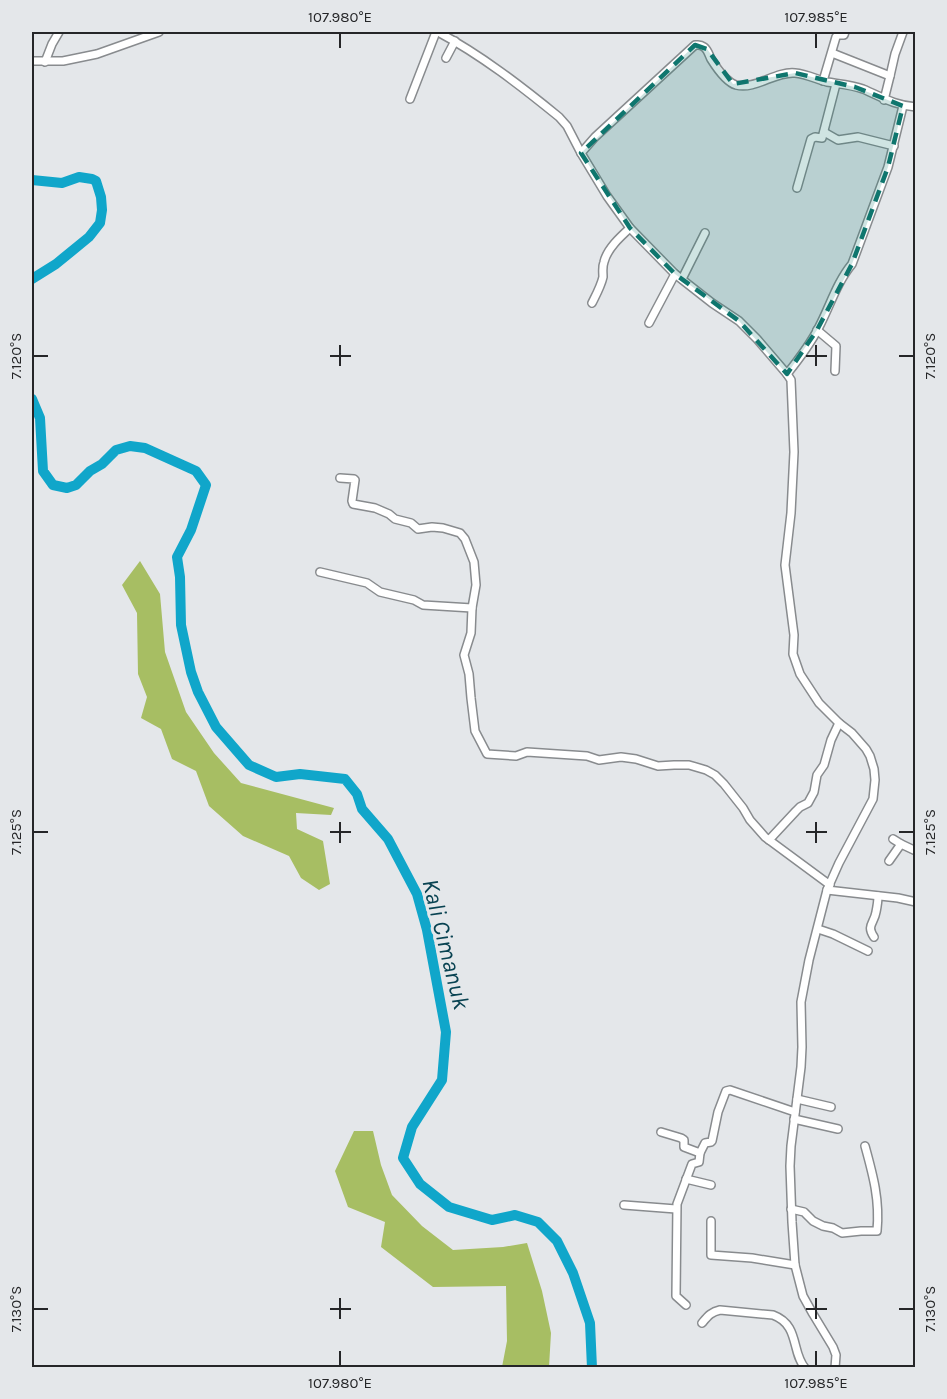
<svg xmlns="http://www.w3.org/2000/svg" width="947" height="1399" font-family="Karla,sans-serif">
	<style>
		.forest { fill: #a7be63 }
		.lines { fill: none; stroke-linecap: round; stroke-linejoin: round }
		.river { stroke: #10a6ca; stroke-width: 10 }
		.street-casing { stroke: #888b8e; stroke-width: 10 }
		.street { stroke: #fff; stroke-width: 7 }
		.marked { fill: #0f766e; fill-opacity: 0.2; stroke: #0f766e; stroke-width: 4.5; stroke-dasharray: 12 8; stroke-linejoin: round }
		.ticks { fill: none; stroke: #252628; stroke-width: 2 }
		.labels { text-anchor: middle; stroke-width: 6; stroke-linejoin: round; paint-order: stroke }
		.water-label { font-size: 24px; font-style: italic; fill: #084251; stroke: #e4e7ea }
		.neatline { fill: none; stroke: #252628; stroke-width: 2 }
		.ticks-label { font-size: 15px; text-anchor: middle; fill: #252628 }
	</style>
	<rect width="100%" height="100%" fill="#e4e7ea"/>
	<!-- forest -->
	<g class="forest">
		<path d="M140,561l20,33 5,58 21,60 28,41 27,30 93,25 -3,7 -35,-2 1,16 26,12 7,43 -11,6 -18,-12 -12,-22 -46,-20 -34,-30 -13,-35 -24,-12 -11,-30 -20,-11 6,-21 -9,-23 -1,-61 -15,-28z"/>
		<path d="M354,1131h19l8,34 11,30 30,31 31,24 50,-3 24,-4 15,48 9,42 -2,34h-47l5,-26 -1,-55 -73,1 -52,-40 4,-25 -37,-15 -13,-36z"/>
	</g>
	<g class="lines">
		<!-- river -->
		<g class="river">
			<path d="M32,180l30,3 17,-6 13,2 4,2 5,16 1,13 -2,13 -11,14 -33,27 -24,15"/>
			<path d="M32,399l8,19 3,53 10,14 14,3 9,-3 14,-14 12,-7 14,-14 14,-4 15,2 51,23 10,14 -15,45 -14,27 3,20 1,48 10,47 7,20 18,35 33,38 27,12 24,-3 45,5 12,15 5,15 26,30 29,55 10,36 19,102 -4,48 -30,47 -9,31 17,26 29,23 43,13 23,-5 23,7 19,19 16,32 17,50 2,45"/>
		</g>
		<defs>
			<g id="street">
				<path d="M438,32c43,23 83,54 121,85l8,9 14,27 26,43 23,32 45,46 37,29 27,18 18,18 30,35 4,6 3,72 -3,61 -6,52 9,70 -1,19 7,20 19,29 20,20 13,10 14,16 4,7 4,13 1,11 -2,19 -34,64 -12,27 -18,70 -8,42 1,45 -1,20 -10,79 -1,20 2,56 3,43 8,31 10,18 20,33 3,8 -1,13"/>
				<path d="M832,53l58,23 -6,24"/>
				<path d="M446,58l9,-17"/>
				<path d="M32,61h31l34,-7 62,-22"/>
				<path d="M45,62l7,-18 7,-12"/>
				<path d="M890,76l5,-22 8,-22"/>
				<path d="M823,81l13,-44 2,-2h6l1,-3"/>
				<path d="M410,99l26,-67"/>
				<path d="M824,132l14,8 20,-3 36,9"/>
				<path d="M581,153l14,-16 100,-92c4,0 5,-1 9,2 4,3 5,8 7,12 5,8 15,23 25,26 20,5 39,-14 59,-12 11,1 21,6 32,9 12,2 25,3 36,7 19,8 30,16 53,18"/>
				<path d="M797,188l14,-49 4,-2 7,1 14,-54"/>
				<path d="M682,279l23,-46"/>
				<path d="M592,303c4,-8 9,-17 11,-26 0,-5 -1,-10 1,-15 3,-13 16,-25 26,-34"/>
				<path d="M649,323l26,-49"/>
				<path d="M817,330l19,16 -1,25"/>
				<path d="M787,374c12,-15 24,-31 32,-47 11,-21 18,-45 33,-63l36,-97 15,-61"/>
				<path d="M340,478l14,1 1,1 -3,21 1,3 22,4 14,6 6,5 16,4 7,6 14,-2 11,1 17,5 5,6 9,23 2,23 -4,23 -1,25 -7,22 5,19 2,24 4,33 12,23 29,2 11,-4 60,4 12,4 22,-3 15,2 22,7 16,-1h15l17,5 9,5 9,9 19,24 7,12 15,17 65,48"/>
				<path d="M320,572l47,11 13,9 34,8 9,5 49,3"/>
				<path d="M893,839l8,5 15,7"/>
				<path d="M769,840l27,-29 4,-4 8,-4 6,-11 3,-17 7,-10 7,-25 8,-17"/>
				<path d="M889,861l12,-17"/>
				<path d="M827,890l71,8 18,4"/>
				<path d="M818,929l15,5 35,17"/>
				<path d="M874,937c-8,-12 0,-13 2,-25 1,-5 2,-11 2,-16"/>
				<path d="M797,1099l34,8"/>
				<path d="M794,1119l44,10"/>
				<path d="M661,1132l20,6 3,2v7l16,6"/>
				<path d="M686,1179l25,6"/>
				<path d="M624,1205l52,4"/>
				<path d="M791,1209l13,3 9,9 10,5 10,2 9,5 19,-2h16c3,-31 -4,-56 -12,-85"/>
				<path d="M711,1221v34l41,3 43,7"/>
				<path d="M686,1305l-10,-9 1,-92 15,-40 7,-2 1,-9 5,-10 6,-1 1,-1 6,-29 8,-21 4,-1 65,22"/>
				<path d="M702,1323c6,-7 9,-11 18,-13l53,5c27,10 18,37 32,53"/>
			</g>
		</defs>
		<!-- street casing -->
		<use href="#street" class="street-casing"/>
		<!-- street -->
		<use href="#street" class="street"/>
	</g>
	<!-- marked area -->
	<path class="marked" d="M695,45l12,4 26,35 62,-11 60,14 48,19 -15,61 -36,97 -35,66 -30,44 -48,-53 -64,-47 -45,-46 -49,-75z"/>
	<!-- ticks -->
	<path class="ticks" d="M340,33v15M816,33v15M340,345v21M816,345v21M33,356h15M330,356h21M806,356h21M899,356h15M340,822v21M816,822v21M33,832h15M330,832h21M806,832h21M899,832h15M340,1298v21M816,1298v21M33,1309h15M330,1309h21M806,1309h21M899,1309h15M340,1351v15M816,1351v15"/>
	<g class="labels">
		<!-- water labels -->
		<g class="water-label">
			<text transform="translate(446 944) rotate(76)" y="8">Kali Cimanuk</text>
		</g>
	</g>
	<!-- border -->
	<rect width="947" height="1399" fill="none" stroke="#e4e7ea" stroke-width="66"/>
	<rect x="33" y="33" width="881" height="1333" class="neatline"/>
	<g class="ticks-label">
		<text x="340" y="22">107.980°E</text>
		<text x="816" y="22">107.985°E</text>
		<text transform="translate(16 356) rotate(-90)" y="5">7.120°S</text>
		<text transform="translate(930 356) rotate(-90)" y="5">7.120°S</text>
		<text transform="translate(16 832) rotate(-90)" y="5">7.125°S</text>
		<text transform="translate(930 832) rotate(-90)" y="5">7.125°S</text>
		<text transform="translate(16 1309) rotate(-90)" y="5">7.130°S</text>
		<text transform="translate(930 1309) rotate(-90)" y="5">7.130°S</text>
		<text x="340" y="1388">107.980°E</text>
		<text x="816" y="1388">107.985°E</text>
	</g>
</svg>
